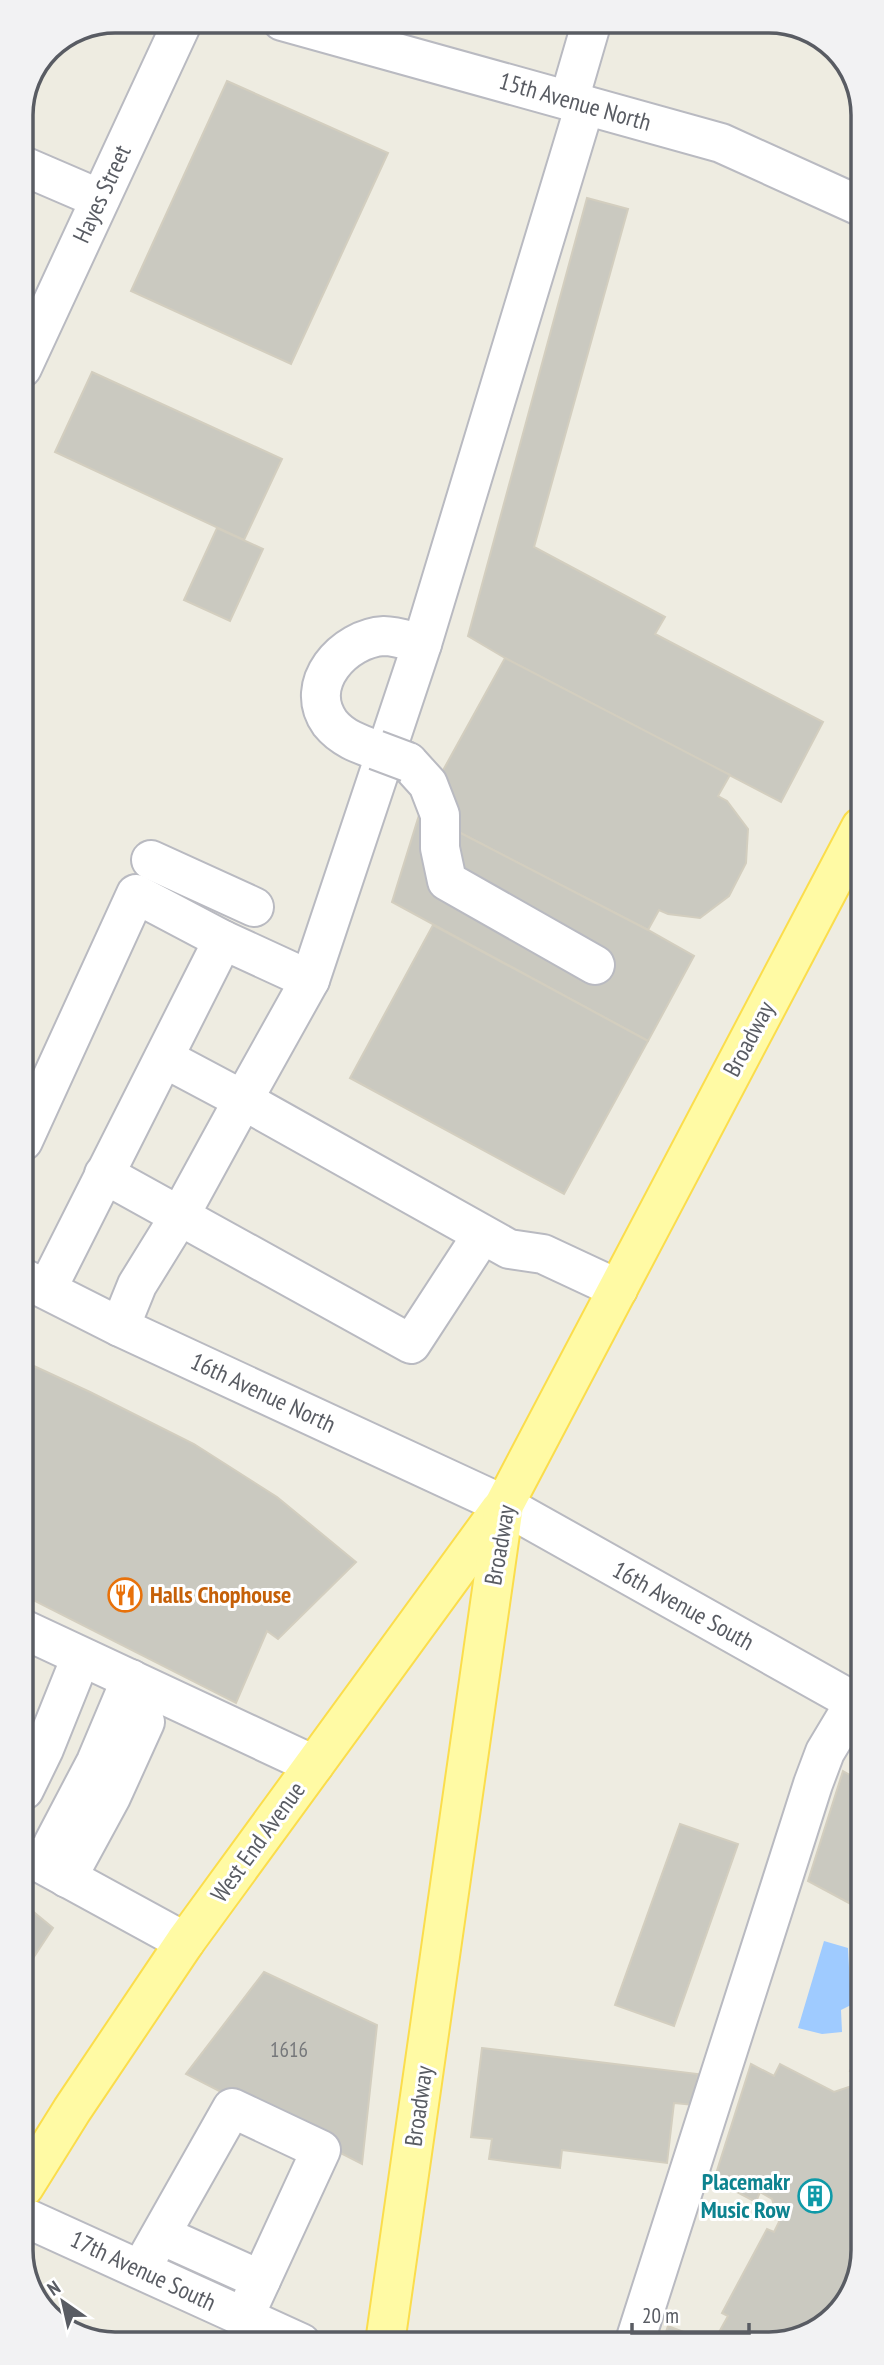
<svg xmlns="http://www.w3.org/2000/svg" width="884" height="2365" font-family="'PT Sans Narrow',sans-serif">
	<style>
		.water { fill: #9fcbff }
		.building { fill: #cac9c0; stroke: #d3cebf; stroke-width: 2 }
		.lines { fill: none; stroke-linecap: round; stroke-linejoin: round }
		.minor-casing { stroke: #b9bac1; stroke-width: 42 }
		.major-casing { stroke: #fbdd4c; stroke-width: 42 }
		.minor { stroke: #fff; stroke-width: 38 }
		.major { stroke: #fffaa4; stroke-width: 38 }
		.minor-bridge-casing { stroke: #b9bac1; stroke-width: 42; stroke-linecap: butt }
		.minor-bridge { stroke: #fff; stroke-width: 38 }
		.labels { text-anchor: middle; stroke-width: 6; stroke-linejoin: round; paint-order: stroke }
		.number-label { font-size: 21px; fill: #75777a }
		.street-label { font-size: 24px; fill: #595c63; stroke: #fff }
		.food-label { font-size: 24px; font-weight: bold; fill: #c56008; stroke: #fff; text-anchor: start }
		.culture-label { font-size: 24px; font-weight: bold; fill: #0d838f; stroke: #fff; text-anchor: end }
		.rim { fill: none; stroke: #595c63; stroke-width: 3.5 }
	</style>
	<rect width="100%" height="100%" fill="#eeece1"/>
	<!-- water -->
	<path class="water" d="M824,1941l24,7 3,57 -10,5 1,22 -20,2 -24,-6z"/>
	<!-- building -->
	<g class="building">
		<path d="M227,81l161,72 -97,211 -160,-73z"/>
		<path d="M587,198l41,11 -94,338 131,70 -10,17 168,88 -42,80 -276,-144 -37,-22z"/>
		<path d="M92,372l190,87 -38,81 -189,-88z"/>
		<path d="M217,528l46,21 -33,72 -46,-21z"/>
		<path d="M505,658l225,117 -12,21 9,5 21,28 -2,34 -17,33 -29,22 -32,-4 -9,-4 -11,20 -228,-118z"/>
		<path d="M420,812l228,118 46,26 -46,85 -256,-139z"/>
		<path d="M433,925l215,116 -84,153 -214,-116z"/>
		<path d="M23,1361l67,31 104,52 83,53 79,65 -78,77 -11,-8 -31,72 -213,-108z"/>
		<path d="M843,1771l19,11v128l-54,-29z"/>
		<path d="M680,1824l58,20 -64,182 -59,-21z"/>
		<path d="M24,1904l29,24 -29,44z"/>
		<path d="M264,1972l113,53 -15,139 -176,-90z"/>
		<path d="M863,2046v204l-20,58 -49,33h-131l5,-15 37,14 13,-6 10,-18 -6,-3 45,-84 7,3 5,-10 -7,-23 -12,-7 -4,10 -42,-22 37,-116 23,12 6,-12 54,28 18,-6 5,-11 -7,-4z"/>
		<path d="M482,2048l216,26 -4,31 -20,-2 -7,60 -105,-13 -2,18 -71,-9 3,-20 -21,-2z"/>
	</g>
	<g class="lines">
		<defs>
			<g id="minor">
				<path d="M282,21l439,122 139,63"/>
				<path d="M569,100l23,-79"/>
				<path d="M21,165l79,34"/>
				<path d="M22,368l161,-347"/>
				<path d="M376,750c-17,-6 -34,-12 -46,-27 -28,-39 14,-85 54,-87 12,0 26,5 38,8"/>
				<path d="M408,762l20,22 12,31v33l7,33 148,84"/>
				<path d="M151,860l103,47"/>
				<path d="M164,1058l79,42 67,-120 112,-336 163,-539"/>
				<path d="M23,1141l113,-247 87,46 87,40"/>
				<path d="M104,1174l307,170 71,-109"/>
				<path d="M23,1278l97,49 384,178 358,201"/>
				<path d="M47,1289l176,-349"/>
				<path d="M120,1327l17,-42 42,-68 64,-117 266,149 34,5 75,35"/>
				<path d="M23,1629l291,136"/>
				<path d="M24,1790l20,-41 37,-92"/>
				<path d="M53,1844l43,-82 35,-83"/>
				<path d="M24,1854l161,88"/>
				<path d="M67,1878l44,-81 34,-75"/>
				<path d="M24,2217l277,126"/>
				<path d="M161,2235l100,45"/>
				<path d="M141,2269l91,-161 89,42 -77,167"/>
				<path d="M635,2341l178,-557 12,-32 30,-50"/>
			</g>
			<g id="major">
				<path d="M24,2187l48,-77 113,-168 315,-432"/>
				<path d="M385,2343l119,-838 357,-678"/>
			</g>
		</defs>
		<!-- minor casing -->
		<use href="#minor" class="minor-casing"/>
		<!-- major casing -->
		<use href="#major" class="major-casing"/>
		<!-- minor -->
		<use href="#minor" class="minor"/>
		<!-- major -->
		<use href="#major" class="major"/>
		<defs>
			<path id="minor-bridge" d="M376,750l32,12"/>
		</defs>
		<!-- minor-bridge casing -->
		<use href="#minor-bridge" class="minor-bridge-casing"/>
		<!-- minor-bridge -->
		<use href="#minor-bridge" class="minor-bridge"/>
	</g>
	<!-- icons -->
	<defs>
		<symbol id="restaurant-ring" viewBox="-11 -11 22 22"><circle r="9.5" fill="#fff" stroke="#e8710a" stroke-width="1.5"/><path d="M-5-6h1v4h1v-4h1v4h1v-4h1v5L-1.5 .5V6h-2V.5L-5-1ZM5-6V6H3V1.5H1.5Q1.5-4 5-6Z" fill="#e8710a"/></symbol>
		<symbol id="building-ring" viewBox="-11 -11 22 22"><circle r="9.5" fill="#fff" stroke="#0f9aa8" stroke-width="1.5"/><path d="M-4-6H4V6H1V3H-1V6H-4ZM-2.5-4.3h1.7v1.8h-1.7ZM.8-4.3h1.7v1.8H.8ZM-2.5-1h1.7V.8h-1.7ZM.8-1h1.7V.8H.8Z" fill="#0f9aa8"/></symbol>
	</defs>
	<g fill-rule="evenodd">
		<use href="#restaurant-ring" x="106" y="1576" width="38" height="38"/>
		<use href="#building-ring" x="796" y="2177" width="38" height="38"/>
	</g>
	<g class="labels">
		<!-- number labels -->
		<g class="number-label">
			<text x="289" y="2057">1616</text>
		</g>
		<!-- street labels -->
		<g class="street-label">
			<text transform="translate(575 102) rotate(16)" y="8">15th Avenue North</text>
			<text transform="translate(102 194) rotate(-65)" y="8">Hayes Street</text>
			<text transform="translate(749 1039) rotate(-62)" y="8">Broadway</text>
			<text transform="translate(263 1393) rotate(25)" y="8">16th Avenue North</text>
			<text transform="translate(500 1545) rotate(-80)" y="8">Broadway</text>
			<text transform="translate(683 1606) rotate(29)" y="8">16th Avenue South</text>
			<text transform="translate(258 1842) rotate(-54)" y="8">West End Avenue</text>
			<text transform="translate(419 2106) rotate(-82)" y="8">Broadway</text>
			<text transform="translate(143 2271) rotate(25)" y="8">17th Avenue South</text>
		</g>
		<!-- food labels -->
		<g class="food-label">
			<text x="150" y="1603">Halls Chophouse</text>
		</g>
		<!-- culture labels -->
		<g class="culture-label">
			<text x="790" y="2190">Placemakr<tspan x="790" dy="28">Music Row</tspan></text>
		</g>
	</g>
	<!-- crop -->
	<path d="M0 0H884V2365H0ZM115 33H769A82 82 0 0 1 851 115V2250A82 82 0 0 1 769 2332H115A82 82 0 0 1 33 2250V115A82 82 0 0 1 115 33Z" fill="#f2f2f3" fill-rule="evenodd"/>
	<path class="rim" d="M115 33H769A82 82 0 0 1 851 115V2250A82 82 0 0 1 769 2332H115A82 82 0 0 1 33 2250V115A82 82 0 0 1 115 33Z"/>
	<!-- north arrow -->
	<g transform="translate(63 2302) rotate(326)" stroke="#ffffff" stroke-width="5" paint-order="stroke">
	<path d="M0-5L12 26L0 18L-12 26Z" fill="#595c63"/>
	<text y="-10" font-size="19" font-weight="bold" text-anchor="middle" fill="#595c63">N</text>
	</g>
	<!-- scale -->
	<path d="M632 2323v10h117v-10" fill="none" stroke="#595c63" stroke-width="3.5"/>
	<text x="642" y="2323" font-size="21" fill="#595c63" stroke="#ffffff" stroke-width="5" paint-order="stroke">20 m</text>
</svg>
